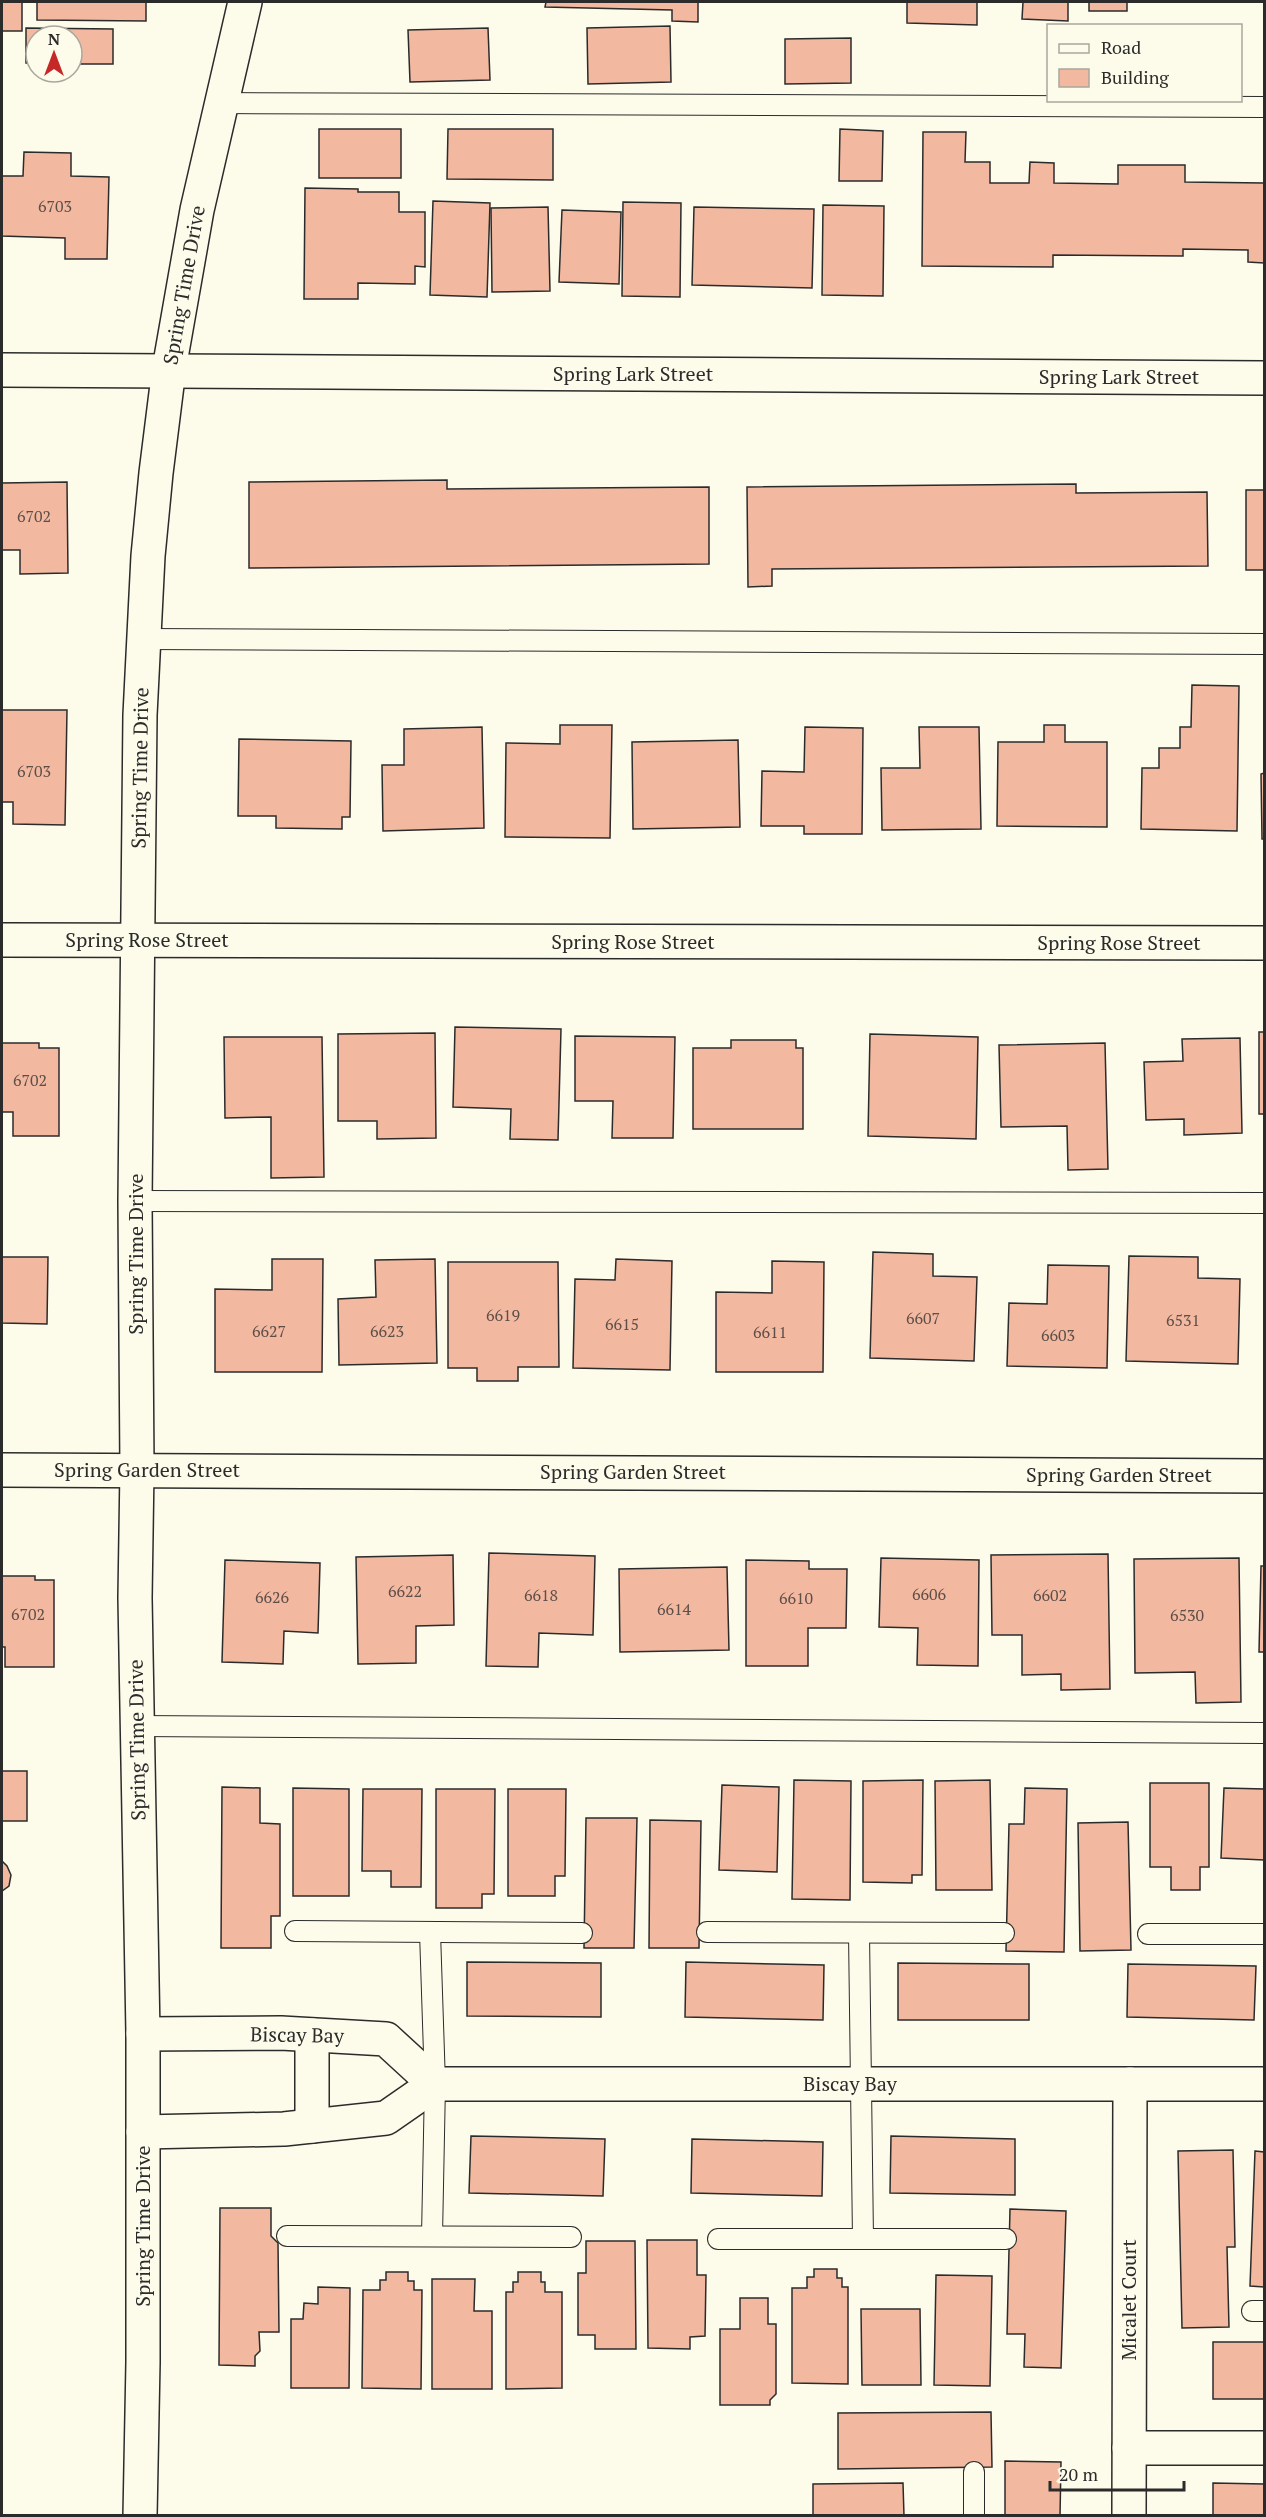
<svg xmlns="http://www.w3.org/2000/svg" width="1266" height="2517" font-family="'PT Serif',serif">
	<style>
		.building { fill: #f2b8a0; stroke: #2b2b2b; stroke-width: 1.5 }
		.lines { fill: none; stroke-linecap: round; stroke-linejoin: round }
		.service-casing { stroke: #2b2b2b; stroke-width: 22 }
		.minor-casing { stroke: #2b2b2b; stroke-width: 36 }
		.tertiary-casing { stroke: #2b2b2b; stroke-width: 36 }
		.service { stroke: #fdfbea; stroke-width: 20 }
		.minor { stroke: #fdfbea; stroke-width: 33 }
		.tertiary { stroke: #fdfbea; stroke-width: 33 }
		.labels { text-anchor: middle; stroke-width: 4.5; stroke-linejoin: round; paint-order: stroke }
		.number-label { font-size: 16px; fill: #5d4e48 }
		.street-label { font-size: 20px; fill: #2b2b2b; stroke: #fdfbea }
	</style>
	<rect width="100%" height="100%" fill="#fdfbea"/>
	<!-- building -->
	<g class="building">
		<rect x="2" y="2" width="20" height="29"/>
		<path d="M37,2h109v19l-109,-1z"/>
		<path d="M546,2h152v20l-26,-1v-11l-127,-3z"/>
		<path d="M907,2h70v23l-70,-2z"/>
		<path d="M1023,2h45v19l-46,-2z"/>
		<rect x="1089" y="2" width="38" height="9"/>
		<path d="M670,26l1,56 -83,2 -1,-56z"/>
		<path d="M26,28l87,1v35h-41v-28h-36v27h-10z"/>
		<path d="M488,28l2,52 -80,2 -2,-52z"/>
		<path d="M851,38v45l-66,1v-45z"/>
		<rect x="319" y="129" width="82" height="49"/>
		<path d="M448,129h105v51l-106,-1z"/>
		<path d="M840,129l43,2 -1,50h-43z"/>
		<path d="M923,132h43l-1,30h25v21h39l1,-21 24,1v20l64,1v-19h67v17l79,1v80l-16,-1v-12l-65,-1v7l-130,-1v12l-131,-1z"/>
		<path d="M24,152l47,1v23l38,1 -2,82h-42v-21l-63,-2v-60h21z"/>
		<path d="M305,188l53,1v3h41v20h26v55l-10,-1v18l-57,-1v16h-54z"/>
		<path d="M433,201l57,2 -3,94 -57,-2z"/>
		<path d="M623,202l58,1 -1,94 -58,-1z"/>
		<path d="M823,205l61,1 -1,90 -61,-1z"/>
		<path d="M548,207l2,84 -58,1 -1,-84z"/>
		<path d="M694,207l120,2 -2,79 -120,-3z"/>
		<path d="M562,210l59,2 -2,72 -60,-2z"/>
		<path d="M447,480v9l262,-2v77l-460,4v-86z"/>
		<path d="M67,482l1,91 -48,1v-24h-18v-67z"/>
		<path d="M1076,484v9l131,-1 1,74 -436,3v17l-24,1 -1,-100z"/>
		<rect x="1246" y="490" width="18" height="80"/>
		<path d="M1192,685l47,1 -2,145 -96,-2 1,-61h17v-20h21v-21h11z"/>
		<path d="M2,710h65l-2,115 -52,-1v-22h-11z"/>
		<path d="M560,725h52l-2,113 -105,-1 1,-94 54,1z"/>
		<path d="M1044,725h21v17h42v85l-110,-1 1,-84h46z"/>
		<path d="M482,727l2,101 -101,3 -1,-66h22v-36z"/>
		<path d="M805,727l58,1 -1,106h-58v-8h-43l1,-55 42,1z"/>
		<path d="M919,727h60l2,102 -99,1 -1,-62h39z"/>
		<path d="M239,739l112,2 -1,76h-8v12l-66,-1v-12h-38z"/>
		<path d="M738,740l2,87 -107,2 -1,-87z"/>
		<path d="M1264,773v66h-2l-1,-65z"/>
		<path d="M455,1027l106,2 -3,111 -48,-1 1,-30 -58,-2z"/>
		<rect x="1259" y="1032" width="5" height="82"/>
		<path d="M435,1033l1,105 -59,1v-18h-39v-87z"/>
		<path d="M870,1034l108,3 -2,102 -108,-3z"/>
		<path d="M575,1036l100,1 -2,101h-61l1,-37h-38z"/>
		<path d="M224,1037h98l2,140 -53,1v-61l-46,1z"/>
		<path d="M1240,1038l2,95 -58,2v-16l-38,1 -2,-58 39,-1 -1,-22z"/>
		<path d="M731,1040h65v8h7v81h-110v-81h38z"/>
		<path d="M2,1043h37v5h20v88h-46v-24h-11z"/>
		<path d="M1105,1043l3,126 -40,1 -1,-44 -66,1 -2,-82z"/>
		<path d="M873,1252l60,2v22l44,1 -3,84 -104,-3z"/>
		<path d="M1129,1256l69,1v21l42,1 -2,85 -112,-3z"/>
		<path d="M2,1257h46l-1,67 -45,-1z"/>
		<path d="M272,1259h51l-1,113h-107v-83l57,1z"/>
		<path d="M435,1259l2,104 -98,2 -1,-66 38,-2 -1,-37z"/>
		<path d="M616,1259l56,2 -2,109 -97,-2 2,-89 40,1z"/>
		<path d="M772,1261l52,1 -1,110h-107v-80l56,1z"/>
		<path d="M448,1262h110l1,105h-41v14h-41v-13h-29z"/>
		<path d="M1048,1265l61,1 -2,102 -100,-2 2,-63 38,1z"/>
		<path d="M489,1553l106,3 -2,79 -54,-2 -1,34 -52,-1z"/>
		<path d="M1108,1554l2,135 -49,1v-16l-39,1v-40h-30l-1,-80z"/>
		<path d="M453,1555l1,70 -38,1v37l-58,1 -2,-107z"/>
		<path d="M881,1558l98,2 -1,106 -61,-1 1,-37 -39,-1z"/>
		<path d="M1239,1558l2,144 -45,1 -1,-31 -60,1 -1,-114z"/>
		<path d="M225,1560l95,3 -2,70 -34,-2 -1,33 -61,-2z"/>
		<path d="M746,1560l63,1v8h38l-1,59h-38v38h-62z"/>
		<path d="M1261,1566h3v86h-5z"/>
		<path d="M727,1567l2,83 -109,2 -1,-83z"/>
		<path d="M2,1576h33v4h19v87h-49v-20h-3z"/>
		<rect x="2" y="1771" width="25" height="50"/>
		<path d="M794,1780l57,1 -1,119 -58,-1z"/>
		<path d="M923,1780l-1,95h-10v8l-49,-1v-101z"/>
		<path d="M990,1780l2,110h-56l-1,-109z"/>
		<path d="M1150,1783h59v84h-9v23h-29v-23h-21z"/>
		<path d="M722,1785l57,2 -2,85 -58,-2z"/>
		<path d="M222,1787l38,1v35l20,1v92h-9v32h-50z"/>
		<path d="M293,1788l56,1v107h-56z"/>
		<path d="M1025,1788l42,1 -3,163 -58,-1 3,-127h15z"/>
		<path d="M1224,1788l40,1v71l-43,-2z"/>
		<path d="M363,1789h59l-1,98h-30v-16h-29z"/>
		<path d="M436,1789h59l-1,105h-12v14h-46z"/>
		<path d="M508,1789h58l-1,87h-10v20h-47z"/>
		<path d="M586,1818h51l-3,130h-50z"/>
		<path d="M650,1820l51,1 -2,127h-50z"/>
		<path d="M1128,1822l3,128 -51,1 -2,-128z"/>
		<path d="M2,1861l5,5 4,9 -2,11 -7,5z"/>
		<path d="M467,1962l134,1v54l-134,-1z"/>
		<path d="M686,1962l138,3 -1,55 -138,-3z"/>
		<path d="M898,1963l131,1v56h-131z"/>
		<path d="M1128,1964l128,2 -2,54 -127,-3z"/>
		<path d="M471,2136l134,3 -2,57 -134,-3z"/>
		<path d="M891,2136l124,3v56l-125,-2z"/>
		<path d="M692,2139l131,3 -1,54 -131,-3z"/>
		<path d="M1233,2150l2,97h-8l2,80 -47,1 -4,-177z"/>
		<path d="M1255,2151l9,1v135l-14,-1z"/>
		<path d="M220,2208h51v28l7,7 1,89h-20l1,19 -5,5v10l-36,-1z"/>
		<path d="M1010,2209l56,2 -5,157 -37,-1 1,-33h-18z"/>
		<path d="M647,2240h50v35h9l-1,61 -15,1v12l-42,-1z"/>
		<path d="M586,2241h49l1,108h-41v-14h-17v-62h8z"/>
		<path d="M814,2269h23v9h5v9h6v97l-56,-1v-95h15v-11h7z"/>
		<path d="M386,2272h22v9h6v9h8l-1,99 -59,-1 1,-98h17v-10h6z"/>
		<path d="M518,2272h23v10h4v10h17v96l-56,1v-97h7v-10h5z"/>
		<path d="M936,2275l56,1 -2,110 -56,-1z"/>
		<path d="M432,2279h43l-1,32h18v78h-60z"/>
		<path d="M318,2287l32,1 -1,100h-58v-69h12l1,-16 14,1z"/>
		<path d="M740,2298h28v26h8v70l-6,6v5h-50v-76h20z"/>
		<path d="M861,2309h59l1,76h-59z"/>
		<rect x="1213" y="2342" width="51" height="57"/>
		<path d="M991,2412l1,55 -154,2v-56z"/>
		<path d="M1005,2461l56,1 -1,54h-55z"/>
		<path d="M903,2483l1,33h-91v-32z"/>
		<path d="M1213,2483l51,1v32h-51z"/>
	</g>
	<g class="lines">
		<defs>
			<g id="service">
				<path d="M221,103l1043,4"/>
				<path d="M145,639l1119,5"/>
				<path d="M135,1201l1129,2"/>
				<path d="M136,1726l1128,7"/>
				<path d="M295,1931l287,2"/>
				<path d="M430,1932l5,152 -3,152"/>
				<path d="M707,1932l297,1"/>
				<path d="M859,1933l4,306"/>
				<path d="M1148,1934h116"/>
				<path d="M287,2236l284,1"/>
				<path d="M718,2239h288"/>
				<path d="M1252,2311h12"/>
				<path d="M974,2472v44"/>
			</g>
			<g id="minor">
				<path d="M2,370l1262,8"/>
				<path d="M2,940l1262,3"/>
				<path d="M2,1470l1262,6"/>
				<path d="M143,2034l138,-1 105,6 49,45"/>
				<path d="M312,2035v91"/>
				<path d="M143,2132l141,-3 102,-11 49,-34h829"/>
				<path d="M1129,2448h135"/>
				<path d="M1129,2516l1,-432"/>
			</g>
			<path id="tertiary" d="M140,2516l3,-154v-328l-8,-436 2,-129 -2,-268 5,-486 8,-159 8,-83 13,-104 28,-159 48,-208"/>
		</defs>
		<!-- service casing -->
		<use href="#service" class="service-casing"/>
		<!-- minor casing -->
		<use href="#minor" class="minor-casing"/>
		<!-- tertiary casing -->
		<use href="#tertiary" class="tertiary-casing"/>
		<!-- service -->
		<use href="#service" class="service"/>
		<!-- minor -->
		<use href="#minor" class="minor"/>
		<!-- tertiary -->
		<use href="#tertiary" class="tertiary"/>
	</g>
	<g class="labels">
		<!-- number labels -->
		<g class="number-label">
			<text x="55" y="212">6703</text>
			<text x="34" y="522">6702</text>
			<text x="34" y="777">6703</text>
			<text x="30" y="1086">6702</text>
			<text x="503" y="1321">6619</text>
			<text x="923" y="1324">6607</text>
			<text x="1183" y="1326">6531</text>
			<text x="622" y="1330">6615</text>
			<text x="269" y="1337">6627</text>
			<text x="387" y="1337">6623</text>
			<text x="770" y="1338">6611</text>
			<text x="1058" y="1341">6603</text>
			<text x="405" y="1597">6622</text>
			<text x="929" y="1600">6606</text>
			<text x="541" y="1601">6618</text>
			<text x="1050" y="1601">6602</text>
			<text x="272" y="1603">6626</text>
			<text x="796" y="1604">6610</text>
			<text x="674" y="1615">6614</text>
			<text x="28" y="1620">6702</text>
			<text x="1187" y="1621">6530</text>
		</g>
		<!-- street labels -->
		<g class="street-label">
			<text transform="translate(184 285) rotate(-80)" y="7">Spring Time Drive</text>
			<text x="633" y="381">Spring Lark Street</text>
			<text x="1119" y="384">Spring Lark Street</text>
			<text transform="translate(140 768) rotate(-89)" y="7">Spring Time Drive</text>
			<text x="147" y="947">Spring Rose Street</text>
			<text x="633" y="949">Spring Rose Street</text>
			<text x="1119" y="950">Spring Rose Street</text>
			<text transform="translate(136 1254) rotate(-90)" y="7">Spring Time Drive</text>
			<text x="147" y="1477">Spring Garden Street</text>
			<text x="633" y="1479">Spring Garden Street</text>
			<text x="1119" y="1482">Spring Garden Street</text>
			<text transform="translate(137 1740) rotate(-91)" y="7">Spring Time Drive</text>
			<text transform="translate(297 2035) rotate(1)" y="7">Biscay Bay</text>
			<text x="850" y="2091">Biscay Bay</text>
			<text transform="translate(143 2226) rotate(-90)" y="7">Spring Time Drive</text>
			<text transform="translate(1129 2300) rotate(-90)" y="7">Micalet Court</text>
		</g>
	</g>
	<!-- border -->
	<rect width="1266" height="2517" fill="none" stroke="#2b2b2b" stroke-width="6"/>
	<!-- legend -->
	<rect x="1047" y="24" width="195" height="78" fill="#fdfbea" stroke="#a9a89e" stroke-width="1.5"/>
	<rect x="1059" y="44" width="30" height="9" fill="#fdfbea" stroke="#a9a89e" stroke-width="1.5"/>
	<text x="1101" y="54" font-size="18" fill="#2b2b2b">Road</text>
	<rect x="1059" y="69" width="30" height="18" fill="#f2b8a0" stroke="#a9a89e" stroke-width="1.5"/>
	<text x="1101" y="84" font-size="18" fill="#2b2b2b">Building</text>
	<!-- north arrow -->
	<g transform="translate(54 54)"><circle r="28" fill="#fdfbea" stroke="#a9a89e" stroke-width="1.5"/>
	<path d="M0-4.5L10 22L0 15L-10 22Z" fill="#c62828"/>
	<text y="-9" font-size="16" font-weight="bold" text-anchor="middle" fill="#2b2b2b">N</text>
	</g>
	<!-- scale -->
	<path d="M1050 2481v9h134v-9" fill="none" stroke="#2b2b2b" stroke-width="3"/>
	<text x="1059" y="2481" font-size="18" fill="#2b2b2b" stroke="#fdfbea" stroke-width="4.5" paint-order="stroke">20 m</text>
</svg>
